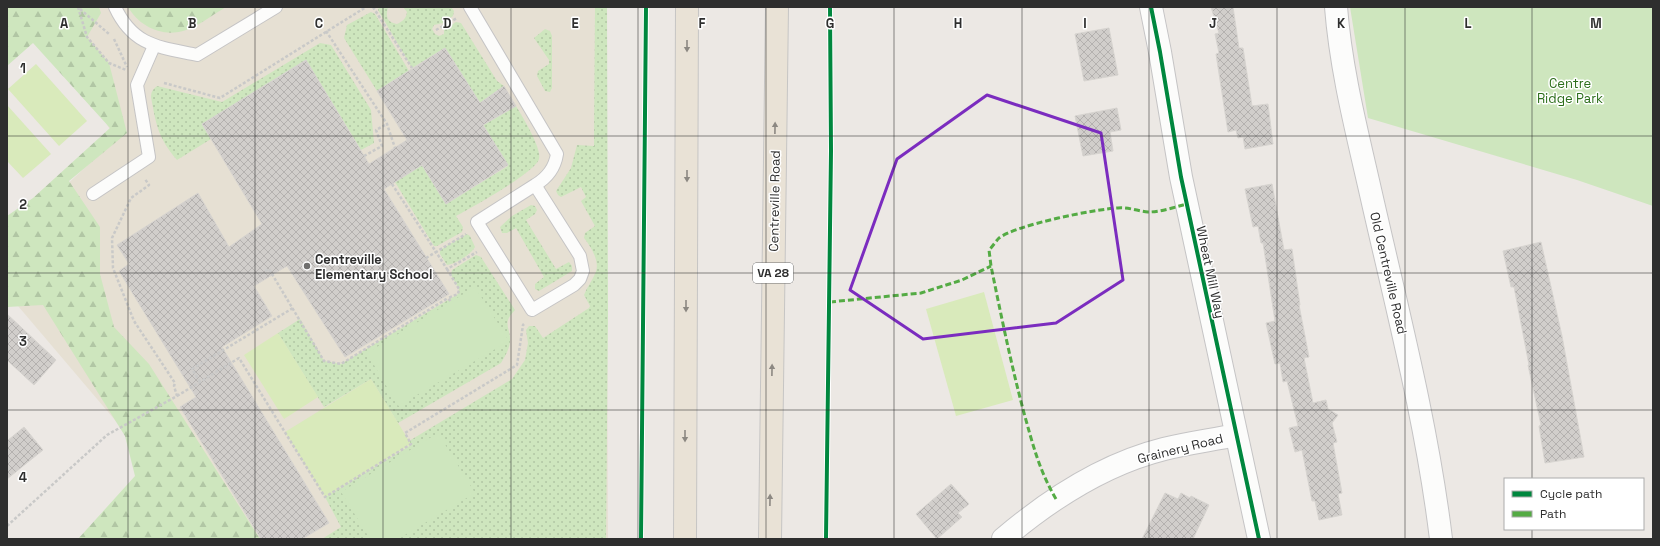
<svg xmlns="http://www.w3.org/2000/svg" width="1660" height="546" font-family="'Space Grotesk',sans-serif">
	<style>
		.education { fill: #e6e0d3 }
		.grass { fill: url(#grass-dots) }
		.forest { fill: url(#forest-firs) }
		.park { fill: #cee6be }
		.pitch { fill: #d9eabb }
		.building { fill: url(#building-cross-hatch); stroke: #d7d4d0 }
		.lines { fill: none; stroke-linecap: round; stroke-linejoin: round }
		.service-casing { stroke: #c5c4c5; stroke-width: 14 }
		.minor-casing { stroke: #c5c4c5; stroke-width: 24 }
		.tertiary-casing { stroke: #c5c4c5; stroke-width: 24 }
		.trunk-casing { stroke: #c6c5c4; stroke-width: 24 }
		.path { stroke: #c9c9c8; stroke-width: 2.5; stroke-dasharray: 3 2; stroke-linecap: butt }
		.service { stroke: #fcfcfb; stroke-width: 12 }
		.minor { stroke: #fcfcfb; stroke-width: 22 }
		.tertiary { stroke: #fcfcfb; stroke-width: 22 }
		.trunk { stroke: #e9e2d6; stroke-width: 22 }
		.quiet { stroke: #54ab44; stroke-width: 3; stroke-dasharray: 6 3; stroke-linecap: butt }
		.cycleway-casing { stroke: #fff; stroke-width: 6 }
		.cycleway { stroke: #00873e; stroke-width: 4 }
		.oneway { fill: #8c8882 }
		.marked { fill: none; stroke: #7b2cbf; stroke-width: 3; stroke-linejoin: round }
		.grid { fill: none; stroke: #2e2e2e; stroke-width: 1; stroke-opacity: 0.55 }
		.poi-dot { fill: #706f6e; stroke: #fff; stroke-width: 1.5 }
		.labels { text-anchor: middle; stroke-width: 3; stroke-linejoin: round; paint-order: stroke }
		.shield { fill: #fff; stroke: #6d6d6d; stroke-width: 1 }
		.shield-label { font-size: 12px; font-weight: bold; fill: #2e2e2e }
		.park-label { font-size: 13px; fill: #2c6e1b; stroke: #fff }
		.street-label { font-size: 13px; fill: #2e2e2e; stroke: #fff }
		.poi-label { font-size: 13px; font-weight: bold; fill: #2e2e2e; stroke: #fff; text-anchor: start }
		.grid-label { font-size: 13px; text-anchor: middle; font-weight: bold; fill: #2e2e2e; stroke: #fff; stroke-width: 3; stroke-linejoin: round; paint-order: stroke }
	</style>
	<defs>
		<pattern id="grass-dots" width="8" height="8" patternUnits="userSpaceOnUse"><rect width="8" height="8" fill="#cee6be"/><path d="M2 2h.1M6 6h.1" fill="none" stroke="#b1c6a4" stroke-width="1.8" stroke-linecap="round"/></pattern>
		<pattern id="forest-firs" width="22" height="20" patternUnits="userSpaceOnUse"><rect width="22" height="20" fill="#cee6be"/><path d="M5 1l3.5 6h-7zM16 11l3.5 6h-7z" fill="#b1c6a4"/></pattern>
		<pattern id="building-cross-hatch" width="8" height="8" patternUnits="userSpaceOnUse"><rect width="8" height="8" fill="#d1cecb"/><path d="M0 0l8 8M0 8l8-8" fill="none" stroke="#b4b1af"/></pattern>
	</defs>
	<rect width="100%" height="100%" fill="#ece8e4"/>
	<!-- education -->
	<path class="education" d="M33,7h573l2,532h-392l-209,-246v-53l109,-101z"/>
	<!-- grass -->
	<g class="grass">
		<path d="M379,7h9c-2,9 -2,15 9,17 6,-3 9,-5 10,-12l-4,-5h48l3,4 -1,5 -10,7 -9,2 -2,4 3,5 4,2 5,-2v-4l12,-8 5,1 36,58 7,5 -24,17 -35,-55 -33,20 -34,-58z"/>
		<path d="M595,7h12l1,306 -2,226h-284l19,-12 -16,-30 86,-52 -2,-4 103,-62 13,-19 3,-17 -2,-13 3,-4h6l8,12 46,-30 1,-2 -6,-11c3,-8 8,-14 11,-21 6,-12 -4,-27 -11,-36l1,-5 10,-7 -14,-25 5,-4 -5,-10 -20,10 -3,-2 -2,-4 15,-23 6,-23 17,1z"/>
		<path d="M371,12l4,2 34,57 -32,20 -33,-53 3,-13z"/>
		<path d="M545,29l5,2 2,5v52l-2,4 -5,-1 -8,-15 1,-5 11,-7v-4l-15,-22z"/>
		<path d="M320,43l11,2 40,65 3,33 -13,7 -55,-90 -103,64 8,15 -34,21c-19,-22 -21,-36 -26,-63 0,-5 2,-8 6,-11l65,16z"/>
		<path d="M516,106c6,10 26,42 23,53 -3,13 -68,49 -83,57l7,11 -1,5 -25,14h-3l-39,-64 27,-17 24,39 62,-38 -25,-41z"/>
		<path d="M531,205l4,1 2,4 -2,4 -9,6 30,49 13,-7 3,4v5l-33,20 -4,-2v-5l9,-7 -28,-49 -9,5h-5l-2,-6 12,-11z"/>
		<path d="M467,234l3,2 5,11c-4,7 -19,17 -28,18l-7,-11v-4z"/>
		<path d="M476,255l5,2 34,53c-14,14 -4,17 -5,32 -1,8 -5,14 -9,21l-103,60 -27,-44 -47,28 -46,-74 22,-14 24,42 17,3 117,-70 1,-5 -8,-14 1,-5z"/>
	</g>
	<!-- forest -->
	<g class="forest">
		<path d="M7,7h92l2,6 -14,24 22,26 18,70 -58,48 31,46v47l14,53 35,37 111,175h-182l57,-63 -10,-40 -82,-131 -36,2v-91l26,-18 77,-70 -77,-85 -26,23z"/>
		<path d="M128,7h98c-14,8 -28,20 -43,24 -22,6 -44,-5 -55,-24z"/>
	</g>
	<!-- park -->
	<g class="park">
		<path d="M1350,7h303v199l-76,-26 -209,-62z"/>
		<path d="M475,287l34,54 -111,65 -31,-53z"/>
		<path d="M438,433l37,60 -77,46h-28l-29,-47z"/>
	</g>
	<!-- pitch -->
	<g class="pitch">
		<path d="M36,64l51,57 -28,25 -51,-57z"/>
		<path d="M7,105l44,49 -28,24 -16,-17z"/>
		<path d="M984,292l29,108 -57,16 -30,-107z"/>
		<path d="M278,333l40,64 -34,22 -40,-64z"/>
		<path d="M371,379l40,65 -86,53 -40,-65z"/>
	</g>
	<!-- building -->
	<g class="building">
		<path d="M1211,7h22l6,41h4l9,58 16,-2 5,40 -28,5 -2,-12 -5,1 -2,-8 -8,2 -12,-78 3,-1 -4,-19 4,-1z"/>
		<path d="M1109,28l9,47 -34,6 -9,-47z"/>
		<path d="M445,48l35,55 24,-17 12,20 -33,19 25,40 -62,39 -24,-39 -38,24 65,105 -104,63 -58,-91 -33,20 18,30 -50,31 107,176 -27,16h-41l-81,-132 16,-10 -77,-126 10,-7 -12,-19 81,-52 31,54 33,-23 -60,-100 104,-64 63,104 38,-24 -30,-49z"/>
		<path d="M1117,108l4,22 -11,2 3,19 -30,5 -8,-40z"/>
		<path d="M1272,184l12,66 8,-1 8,56h-1l10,52 -5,1 9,45 13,-3 2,9 10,6 -6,8 5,19 -4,1 9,50 -4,1 4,21 -23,5 -4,-19h-3l-10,-51 -7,2 -6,-24 9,-2 -11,-45 -4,1 -3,-19 -5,1 -9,-41 9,-2 -12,-78h-2l-3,-17 -5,1 -8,-38z"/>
		<path d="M1541,242l21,94 22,121 -39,6 -6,-37 2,-1 -13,-60h1l-15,-78h-3l-8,-36z"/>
		<path d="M7,314l49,46 -22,25 -27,-25z"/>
		<path d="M24,427l19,23 -36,29v-38z"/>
		<path d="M951,484l18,20 -11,9 4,4 -25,22 -21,-25z"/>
		<path d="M1165,493l13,6 3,-6 9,5 1,-2 18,9 -16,34h-51z"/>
	</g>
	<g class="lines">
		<defs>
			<g id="service">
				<path d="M115,7c18,39 44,40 82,48l79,-48"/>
				<path d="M470,7l87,147c-2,13 -10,24 -22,31l-58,37 55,88 42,-25 6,-6 3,-8 -3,-15 -45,-71"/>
				<path d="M93,194l56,-37 -12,-72 17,-39"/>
			</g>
			<g id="minor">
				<path d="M1151,7l9,45 21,125 78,362"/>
				<path d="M1003,539c47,-40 101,-75 161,-90 24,-6 48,-9 72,-14"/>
			</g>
			<path id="tertiary" d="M1336,7c5,64 21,125 35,187 26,115 56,229 70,345"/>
			<g id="trunk">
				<path d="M685,539l2,-532"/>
				<path d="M770,539l7,-532"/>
			</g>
		</defs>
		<!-- service casing -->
		<use href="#service" class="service-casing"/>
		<!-- minor casing -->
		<use href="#minor" class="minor-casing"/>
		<!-- tertiary casing -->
		<use href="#tertiary" class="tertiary-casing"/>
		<!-- trunk casing -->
		<use href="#trunk" class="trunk-casing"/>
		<!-- path -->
		<g class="path">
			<path d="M78,7l9,30 22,26 17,7"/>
			<path d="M373,7l39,61"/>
			<path d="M80,9l29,25"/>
			<path d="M436,30l21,-12"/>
			<path d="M326,31l61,93 8,24"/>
			<path d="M114,39l13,28"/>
			<path d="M164,83l56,15 146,-91"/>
			<path d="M364,156l18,-10 -6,-16 11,-6"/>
			<path d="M392,184l44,68 30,-18"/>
			<path d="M426,258l10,-6 11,17 30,-17"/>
			<path d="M447,269l12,20 -1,5 -10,4 3,4"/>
			<path d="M265,271l4,-2 55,92 17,3 107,-66"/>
			<path d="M200,382l-8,-13 101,-61"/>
			<path d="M177,396l62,-38 86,139 86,-53 -6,-11 112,-68 6,-40 1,-1"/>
			<path d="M7,526l100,-91 70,-39 -3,-10 1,-3 -41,-62 -21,-53 -1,-30 19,-40 18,-13 -4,-6"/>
		</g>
		<!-- service -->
		<use href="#service" class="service"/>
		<!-- minor -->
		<use href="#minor" class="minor"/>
		<!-- tertiary -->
		<use href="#tertiary" class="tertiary"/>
		<!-- trunk -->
		<use href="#trunk" class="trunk"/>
		<!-- quiet -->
		<g class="quiet">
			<path d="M830,302l91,-9 41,-13 29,-14"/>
			<path d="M1056,499c-17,-29 -23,-54 -32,-86 -13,-49 -23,-98 -33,-147l-2,-16c4,-4 7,-9 10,-12 17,-13 96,-29 119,-30 10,-1 20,3 30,4 13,0 27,-5 39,-8"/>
		</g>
		<defs>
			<g id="cycleway">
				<path d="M1151,7l9,45 21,125 78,362"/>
				<path d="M641,539l5,-532"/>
				<path d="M826,539l5,-388 -1,-144"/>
			</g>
		</defs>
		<!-- cycleway casing -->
		<use href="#cycleway" class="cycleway-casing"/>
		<!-- cycleway -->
		<use href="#cycleway" class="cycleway"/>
	</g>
	<!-- one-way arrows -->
	<defs><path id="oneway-solid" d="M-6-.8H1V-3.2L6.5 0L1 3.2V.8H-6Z"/></defs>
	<g class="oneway">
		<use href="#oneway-solid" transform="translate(687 46) rotate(90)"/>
		<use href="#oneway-solid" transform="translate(775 128) rotate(-89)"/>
		<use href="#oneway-solid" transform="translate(687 176) rotate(90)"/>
		<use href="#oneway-solid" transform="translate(686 306) rotate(90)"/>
		<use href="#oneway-solid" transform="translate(772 370) rotate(-89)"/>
		<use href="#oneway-solid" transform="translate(685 436) rotate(90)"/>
		<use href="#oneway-solid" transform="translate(770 500) rotate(-89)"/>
	</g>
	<!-- marked area -->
	<path class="marked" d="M987,95l114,38 22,147 -67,43 -133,16 -73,-49 47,-131z"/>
	<!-- grid -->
	<path class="grid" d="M128,7v532M255,7v532M383,7v532M511,7v532M638,7v532M766,7v532M894,7v532M1022,7v532M1149,7v532M1277,7v532M1405,7v532M1532,7v472M7,136h1646M7,273h1646M7,410h1646M1532,529v10"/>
	<!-- markers -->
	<circle class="poi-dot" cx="307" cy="266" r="4"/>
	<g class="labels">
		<!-- shield labels -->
		<rect class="shield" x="753" y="263" width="40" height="20" rx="3"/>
		<g class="shield-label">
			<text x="773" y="277">VA 28</text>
		</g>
		<!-- park labels -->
		<g class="park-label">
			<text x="1570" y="88">Centre<tspan x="1570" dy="15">Ridge Park</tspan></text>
		</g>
		<!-- street labels -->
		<g class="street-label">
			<text transform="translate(774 201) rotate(-89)" y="5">Centreville Road</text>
			<text transform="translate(1211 272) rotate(78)" y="5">Wheat Mill Way</text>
			<text transform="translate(1389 273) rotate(77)" y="5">Old Centreville Road</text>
			<text transform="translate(1180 448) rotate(-14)" y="5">Grainery Road</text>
		</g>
		<!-- poi labels -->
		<g class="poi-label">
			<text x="315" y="264">Centreville<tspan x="315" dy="15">Elementary School</tspan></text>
		</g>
	</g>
	<g class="grid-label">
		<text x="64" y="28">A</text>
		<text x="192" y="28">B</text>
		<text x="319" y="28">C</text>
		<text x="447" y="28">D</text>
		<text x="575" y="28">E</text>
		<text x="702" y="28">F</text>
		<text x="830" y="28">G</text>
		<text x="958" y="28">H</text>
		<text x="1085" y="28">I</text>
		<text x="1213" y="28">J</text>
		<text x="1341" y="28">K</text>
		<text x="1468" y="28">L</text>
		<text x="1596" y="28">M</text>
		<text x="23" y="73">1</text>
		<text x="23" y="209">2</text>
		<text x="23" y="346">3</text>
		<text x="23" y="482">4</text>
	</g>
	<!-- border -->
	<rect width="1660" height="546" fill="none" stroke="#2e2e2e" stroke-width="16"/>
	<!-- legend -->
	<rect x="1504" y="478" width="140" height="52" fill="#ffffff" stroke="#ababab"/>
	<rect x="1512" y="491" width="20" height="6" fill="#00873e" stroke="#ababab"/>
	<text x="1540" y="498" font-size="12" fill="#2e2e2e">Cycle path</text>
	<rect x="1512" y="511" width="20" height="6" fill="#54ab44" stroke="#ababab"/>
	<text x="1540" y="518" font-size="12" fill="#2e2e2e">Path</text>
</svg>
